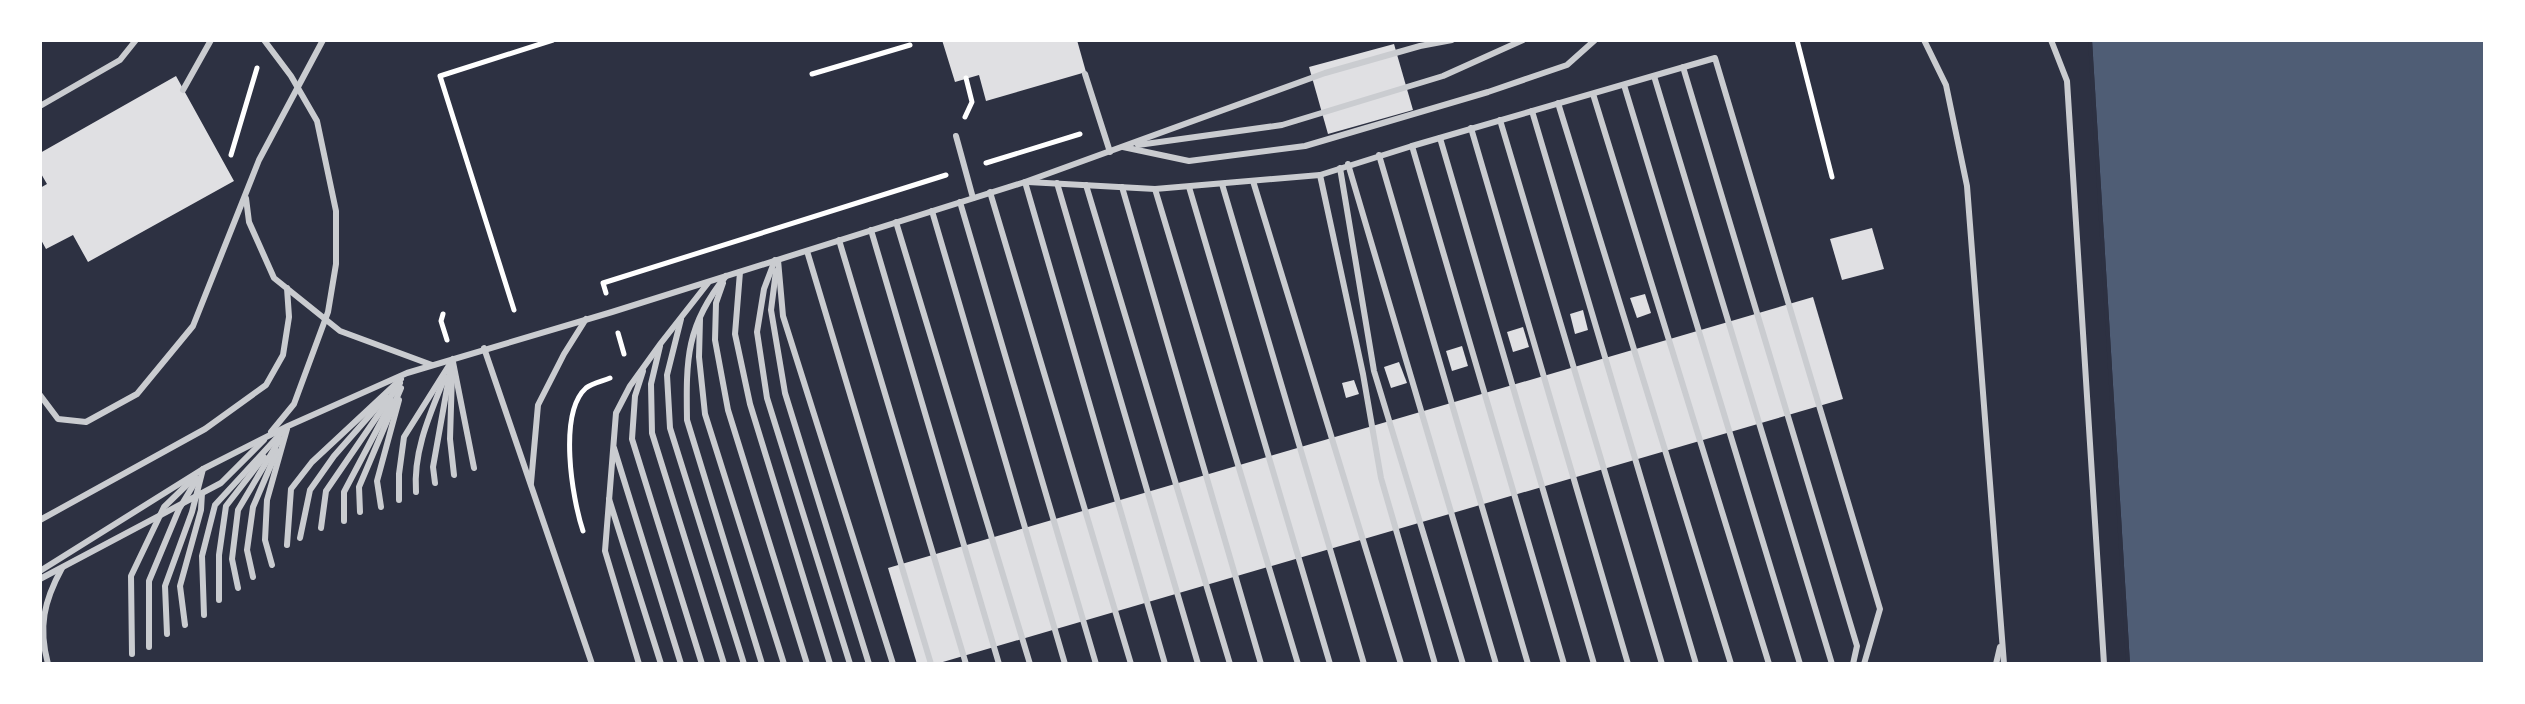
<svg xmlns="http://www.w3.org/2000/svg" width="2525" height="704" font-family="Barlow,sans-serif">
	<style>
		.water { fill: #4f5d75 }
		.pier { fill: #2d3142 }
		.building { fill: #e0e0e3 }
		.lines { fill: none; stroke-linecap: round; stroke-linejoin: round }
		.path { stroke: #fff; stroke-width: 5 }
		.service { stroke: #caccd0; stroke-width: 6 }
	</style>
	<rect width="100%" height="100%" fill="#2d3142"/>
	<!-- water -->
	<path class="water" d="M2092,40h393v624h-355z"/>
	<!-- pier -->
	<path class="pier" d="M2088,40h4l38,624h-4z"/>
	<!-- building -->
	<g class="building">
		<path d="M942,40h135l9,32 -100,29 -7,-26 -24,7z"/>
		<path d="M1394,44l19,66 -85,24 -19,-67z"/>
		<path d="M176,76l58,105 -146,81 -15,-27 -27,14 -6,-11v-50l7,-4 -7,-12v-19z"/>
		<path d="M1872,228l12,41 -42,11 -12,-41z"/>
		<path d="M1645,294l6,19 -14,5 -7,-20z"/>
		<path d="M1813,297l30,102 -907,265h-19l-29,-96z"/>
		<path d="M1583,310l5,20 -13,4 -5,-20z"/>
		<path d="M1523,327l6,20 -16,5 -6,-20z"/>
		<path d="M1462,346l6,20 -16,5 -6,-20z"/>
		<path d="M1399,362l8,21 -16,5 -7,-21z"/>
		<path d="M1354,380l5,14 -13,4 -4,-15z"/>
	</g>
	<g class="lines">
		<!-- path -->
		<g class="path">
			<path d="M1797,40l35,137"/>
			<path d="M812,74l98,-29"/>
			<path d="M965,117l7,-15 -6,-24"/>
			<path d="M231,155l26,-87"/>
			<path d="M986,163l94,-29"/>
			<path d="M606,293l-3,-10 343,-108"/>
			<path d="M514,310l-74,-234 113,-36"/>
			<path d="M443,314l-2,7 6,19"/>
			<path d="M618,333l6,21"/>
			<path d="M583,531c-11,-33 -25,-118 3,-143 6,-5 17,-7 24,-10"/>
		</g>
		<!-- service -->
		<g class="service">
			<path d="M264,40l27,36 26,45 19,90v53l-8,48 -34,92 -23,28"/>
			<path d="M1924,40l22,45 21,101 37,478"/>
			<path d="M2051,40l16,41 37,583"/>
			<path d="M1683,67l174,579 -4,18"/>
			<path d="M1085,74l25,78"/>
			<path d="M1654,76l178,588"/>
			<path d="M1624,85l176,579"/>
			<path d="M183,90l28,-50"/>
			<path d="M1593,94l176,570"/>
			<path d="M1558,103l173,561"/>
			<path d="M40,106l80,-46 16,-20"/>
			<path d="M1532,111l164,553"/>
			<path d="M1500,120l162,544"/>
			<path d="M1471,128l157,536"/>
			<path d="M956,136l17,62"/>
			<path d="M1440,138l154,526"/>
			<path d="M1138,145l144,-20 161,-49 80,-36"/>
			<path d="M1412,146l152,518"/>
			<path d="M1123,147l66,14 116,-15 183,-54 79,-27 28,-25"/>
			<path d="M1379,155l149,509"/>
			<path d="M1348,164l148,500"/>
			<path d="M1340,168l34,203 89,293"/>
			<path d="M1320,175l43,199 18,104 54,186"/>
			<path d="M1253,181l148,483"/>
			<path d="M1025,182l140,482"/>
			<path d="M1028,182l127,7 165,-14 92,-29 303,-88 165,551 -16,55"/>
			<path d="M1057,183l141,481"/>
			<path d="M1222,184l142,480"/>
			<path d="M1086,185l144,479"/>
			<path d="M1122,187l139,477"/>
			<path d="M1189,187l141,477"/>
			<path d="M1155,189l143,475"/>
			<path d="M990,192l141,472"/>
			<path d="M246,198l3,24 25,56 66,53 92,34"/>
			<path d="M960,202l136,462"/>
			<path d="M932,211l133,453"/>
			<path d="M896,222l134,442"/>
			<path d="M871,230l128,434"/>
			<path d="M839,240l127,424"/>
			<path d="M807,251l124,413"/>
			<path d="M775,260l-11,29 -7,43 10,66 83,266"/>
			<path d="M778,260l5,56 110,348"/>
			<path d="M776,271l-5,39 14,83 84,271"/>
			<path d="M740,272l-5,62 15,70 80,260"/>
			<path d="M726,276c-40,49 -40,83 -39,144l75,244"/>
			<path d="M723,283l-7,20 -1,37 13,70 79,254"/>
			<path d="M681,319l-14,56 3,53 74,236"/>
			<path d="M700,319l-1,38 6,57 79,250"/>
			<path d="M660,346l-9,38 1,49 72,231"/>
			<path d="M484,348l108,316"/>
			<path d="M453,362l21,106"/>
			<path d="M643,371l-8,25 -3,43 70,225"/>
			<path d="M452,374l-2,65 4,36"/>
			<path d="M40,395l18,24 28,3 51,-28 56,-68 66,-166 64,-120"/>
			<path d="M614,448l67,216"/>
			<path d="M435,483l-2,-16 18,-101"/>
			<path d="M531,483l7,-78 26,-51 22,-35"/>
			<path d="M416,492c-3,-41 14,-78 29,-115"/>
			<path d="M609,499l52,165"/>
			<path d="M399,500v-26l5,-37 49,-78"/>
			<path d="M381,507l-4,-26 22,-81"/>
			<path d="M360,512l-1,-25 42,-99"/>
			<path d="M40,520l165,-91 61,-44 17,-30 6,-38 -2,-29"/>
			<path d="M344,521v-29l48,-91"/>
			<path d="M321,528l5,-37 74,-108"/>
			<path d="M300,538l10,-48 24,-34 52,-59"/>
			<path d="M287,545l4,-56 21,-27 89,-83"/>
			<path d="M272,565l-7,-25 2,-40 20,-71"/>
			<path d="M40,571l163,-102 85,-43 119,-53 205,-61 413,-130 300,-109 95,-27 32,-6"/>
			<path d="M253,577l-6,-27 6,-43 24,-56"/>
			<path d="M40,579l181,-96 43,-43"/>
			<path d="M238,588l-6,-29 6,-49 42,-71"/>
			<path d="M219,600v-45l7,-49 38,-49"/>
			<path d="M204,615l-2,-59 13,-51 68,-74"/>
			<path d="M185,625l-5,-39 21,-76 1,-17"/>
			<path d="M167,634l-2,-48 27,-74 11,-43"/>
			<path d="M149,647v-66l30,-72 18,-30"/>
			<path d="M132,654l-1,-78 33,-69 31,-30"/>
			<path d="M48,664c-10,-37 -4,-63 14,-96"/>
			<path d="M639,664l-34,-113 11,-138 14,-27 31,-43 47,-60"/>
			<path d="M1996,664l4,-17"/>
		</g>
	</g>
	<!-- border -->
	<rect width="2525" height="704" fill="none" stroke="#ffffff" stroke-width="84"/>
</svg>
